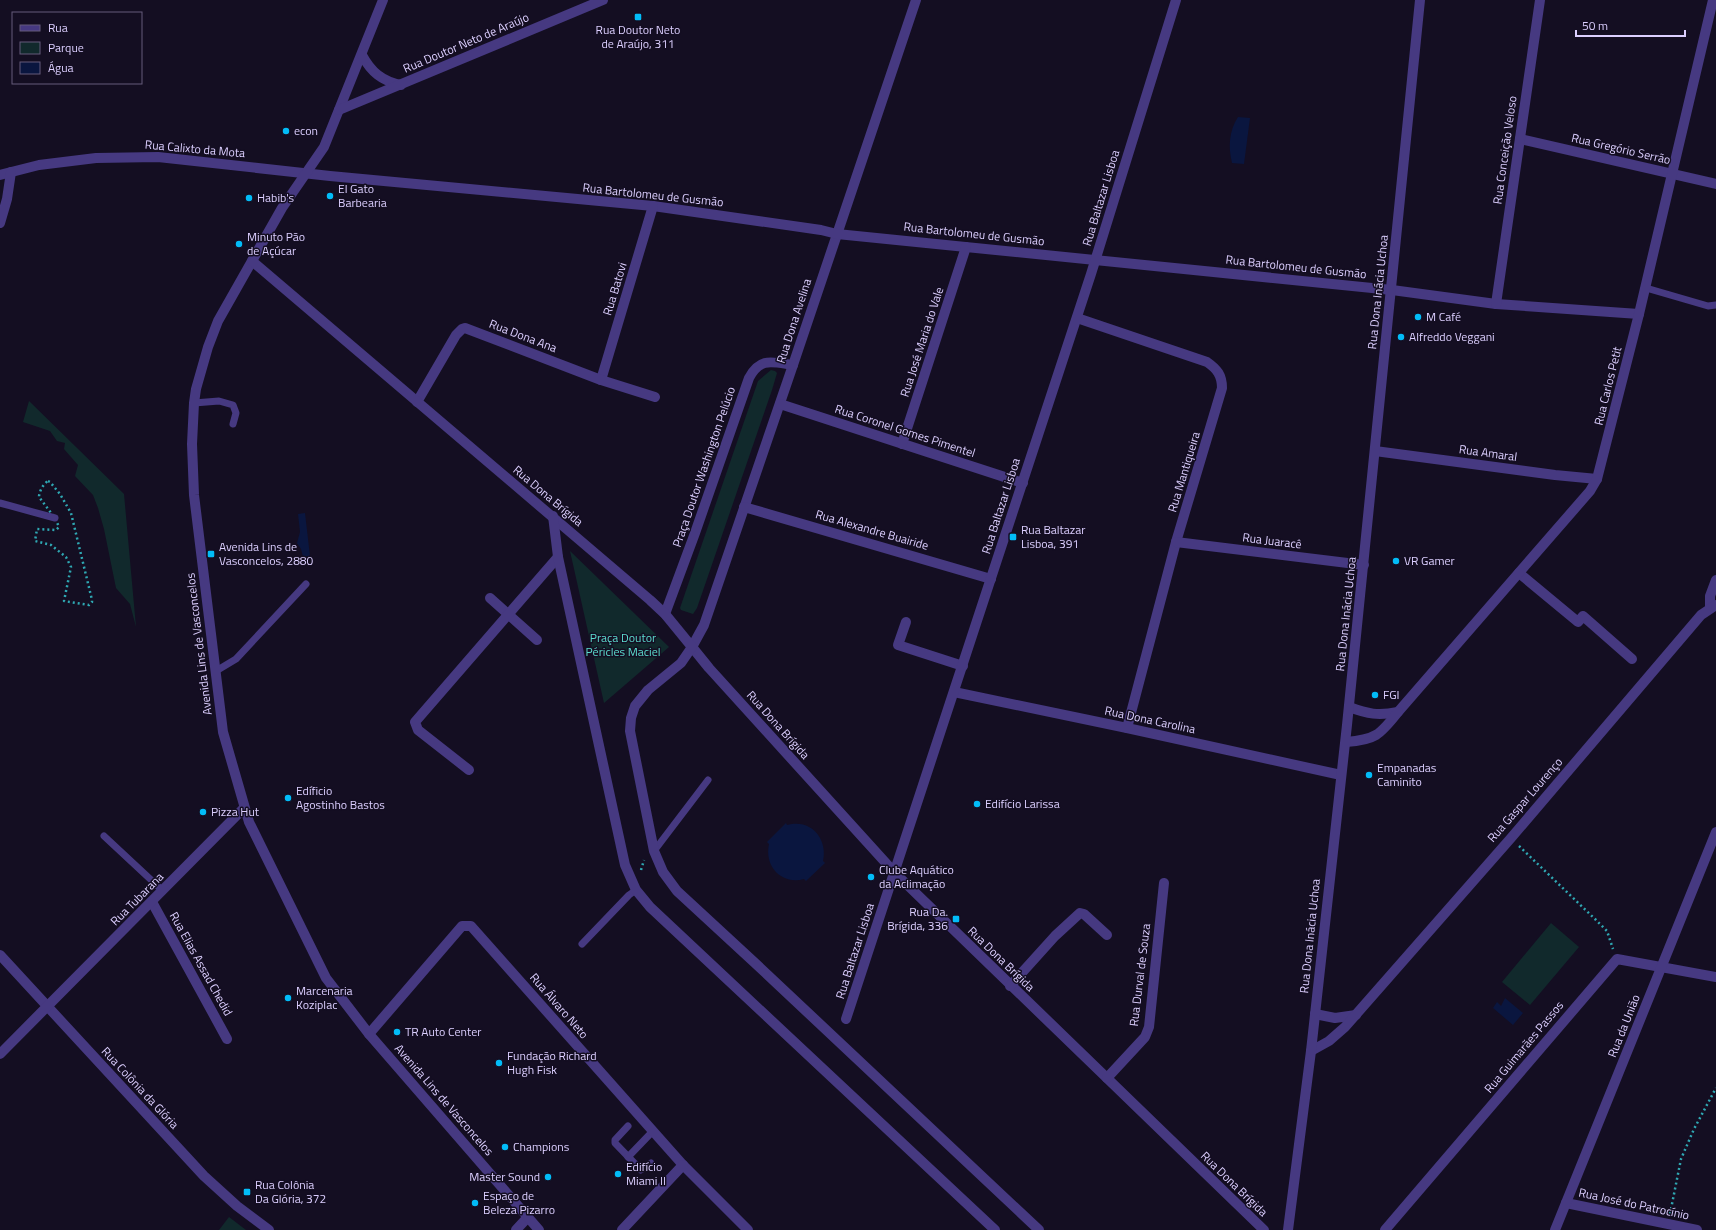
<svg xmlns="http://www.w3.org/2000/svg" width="1716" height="1230" font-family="'Titillium Web',sans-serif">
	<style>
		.green { fill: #11292c }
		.water { fill: #0a163f }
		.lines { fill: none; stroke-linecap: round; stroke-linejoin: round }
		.path { stroke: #2fa8b3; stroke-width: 2.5; stroke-dasharray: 2 3; stroke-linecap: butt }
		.service { stroke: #463981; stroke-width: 7 }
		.minor { stroke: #463981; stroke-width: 10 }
		.tertiary { stroke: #463981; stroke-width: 10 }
		.poi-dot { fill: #02bcf8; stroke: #140e22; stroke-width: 1.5 }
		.labels { text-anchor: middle; stroke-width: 3; stroke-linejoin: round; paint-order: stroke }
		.poi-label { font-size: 12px; fill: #dccfff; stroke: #140e22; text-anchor: start }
		.street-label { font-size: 12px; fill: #dccfff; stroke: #140e22 }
		.park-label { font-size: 12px; fill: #5cded0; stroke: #140e22 }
	</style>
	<rect width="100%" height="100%" fill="#140e22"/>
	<!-- green -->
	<g class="green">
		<path d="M771,370l4,1 2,2 -5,17 -75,218 -4,6 -12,-4 -1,-2 78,-227z"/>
		<path d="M29,401l95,93 12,133 -6,-23 -14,-16 -12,-59 -6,-21 -5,-13 -18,-19 3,-11 -14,-16 1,-6 -8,-2 -7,-10 -27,-9z"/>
		<path d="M570,551l99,96 -65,56z"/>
		<path d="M1551,923l28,24 -49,58 -28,-23z"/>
		<path d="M229,1217l17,13h-27z"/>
	</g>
	<!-- water -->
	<g class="water">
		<path d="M1238,117l12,1 -6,46 -12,-1c-4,-16 -3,-32 6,-46z"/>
		<path d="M305,513l5,43 -7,1 -2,-8 -4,-6 3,-11 -2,-18z"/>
		<path d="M786,823l1,2c24,-7 41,14 36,36l2,2 -19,18 -2,-2c-22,6 -40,-12 -35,-35l-2,-2z"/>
		<path d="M1505,998l18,15 -10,12 -20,-17 4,-6 4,4z"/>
	</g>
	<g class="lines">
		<!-- path -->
		<g class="path">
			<path d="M48,481l2,1 10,12 11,19 21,87v2l-3,3 -25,-4 7,-34 -5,-10 -15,-12 -16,-4 2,-12 19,1 3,-3 -4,-9 -16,-21c0,-5 4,-13 9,-16z"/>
			<path d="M1519,846l77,74 11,11 6,18"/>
			<path d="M641,870l3,-10"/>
			<path d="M1670,1214l11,-55 13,-30 22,-41"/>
		</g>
		<!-- service -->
		<g class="service">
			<path d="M1646,288l62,18 8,-1"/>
			<path d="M194,403l25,-2 14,4 3,8 -3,11"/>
			<path d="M0,503l55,15"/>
			<path d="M216,671l20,-12 70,-75"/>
			<path d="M104,836l59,55"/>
			<path d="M654,851l54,-71"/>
			<path d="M582,944l47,-49 7,-5"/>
			<path d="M628,1126l-13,14v3l26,27 10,-7"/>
			<path d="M628,1157l25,-26"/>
		</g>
		<!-- minor -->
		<g class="minor">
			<path d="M916,0l-123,365 -89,260 -12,22 17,21 186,205 369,357"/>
			<path d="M1520,139l196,45"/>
			<path d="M0,175l39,-10 57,-7 62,-1 172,19 323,30 168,24 16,4 555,56 104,14 143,10"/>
			<path d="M0,223l7,-24 4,-27"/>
			<path d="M1496,304l44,-304"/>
			<path d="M1077,318l130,44c10,7 15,13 15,26l-46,154 -49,186"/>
			<path d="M601,380l52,-174"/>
			<path d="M417,402l39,-67 6,-6 3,-1 136,52 54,17"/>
			<path d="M780,404l243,79"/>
			<path d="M902,444l64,-197"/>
			<path d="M1375,451l180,24 42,4"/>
			<path d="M744,507l247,72"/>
			<path d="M1176,542l188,23"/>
			<path d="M1519,573l59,49 5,-6 49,43"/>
			<path d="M490,598l47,42"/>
			<path d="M1710,607v-11l6,-16"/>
			<path d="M665,614l30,-81 54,-155c11,-21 23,-16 44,-13"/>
			<path d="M906,622l-8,23 65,21"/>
			<path d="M954,692l173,36 214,47"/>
			<path d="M1349,707c19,7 29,9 49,5l192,-221 7,-12 42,-165 74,-314"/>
			<path d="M1346,742c29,-2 34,-7 52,-30"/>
			<path d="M469,770l-51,-40 -3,-8 143,-165"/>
			<path d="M152,902l75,137"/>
			<path d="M0,955l204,221 33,30 32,24"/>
			<path d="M1010,986l45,-50 25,-23 4,1 23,21"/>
			<path d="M1315,1014l20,4 21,-3"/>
			<path d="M846,1019l245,-745 85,-274"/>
			<path d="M369,1034l93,-108h9l212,239 65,65"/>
			<path d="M1311,1051l18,-10 16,-14 166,-189 190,-223 15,-10"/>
			<path d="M0,1054l244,-246"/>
			<path d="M1107,1078l38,-41 4,-10 15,-144"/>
			<path d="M1566,1203l131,27"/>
			<path d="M516,1230l12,-13"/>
			<path d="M622,1230l61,-65"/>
			<path d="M1288,1230l23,-179 36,-326 73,-725"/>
			<path d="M1385,1230l232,-271 99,18"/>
			<path d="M1555,1230l161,-398"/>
		</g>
		<!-- tertiary -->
		<g class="tertiary">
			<path d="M383,0l-59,147 -42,61 -64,113 -10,26 -12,42 -2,14 -2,41 2,51 29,237 26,90 77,156 43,56 170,196"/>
			<path d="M362,55c9,17 20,26 39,30"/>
			<path d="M339,110l264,-110"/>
			<path d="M252,261l398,339 15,14 27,33 -11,16 -33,27 -13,16 -4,12 -1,13 24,120 9,21 14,19 78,72 284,267"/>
			<path d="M553,516l5,41 67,308 11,25 14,17 345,323"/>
		</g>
	</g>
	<!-- markers -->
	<g class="poi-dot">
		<rect x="634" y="13" width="8" height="8" rx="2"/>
		<circle cx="286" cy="131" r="4"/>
		<circle cx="330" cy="196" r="4"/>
		<circle cx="249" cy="198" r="4"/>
		<circle cx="239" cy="244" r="4"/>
		<circle cx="1418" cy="317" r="4"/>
		<circle cx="1401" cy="337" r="4"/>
		<rect x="1009" y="533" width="8" height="8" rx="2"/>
		<rect x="207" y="550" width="8" height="8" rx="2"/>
		<circle cx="1396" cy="561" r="4"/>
		<circle cx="1375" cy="695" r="4"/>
		<circle cx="1369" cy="775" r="4"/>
		<circle cx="288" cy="798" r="4"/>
		<circle cx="977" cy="804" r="4"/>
		<circle cx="203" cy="812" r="4"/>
		<circle cx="871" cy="877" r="4"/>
		<rect x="952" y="915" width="8" height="8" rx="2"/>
		<circle cx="288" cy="998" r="4"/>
		<circle cx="397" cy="1032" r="4"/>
		<circle cx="499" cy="1063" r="4"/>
		<circle cx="505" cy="1147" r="4"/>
		<circle cx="618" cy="1174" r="4"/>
		<circle cx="548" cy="1177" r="4"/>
		<rect x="243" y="1188" width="8" height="8" rx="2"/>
		<circle cx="475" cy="1203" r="4"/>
	</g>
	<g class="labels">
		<!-- poi labels -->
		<g class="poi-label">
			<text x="638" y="34" text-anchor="middle">Rua Doutor Neto<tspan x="638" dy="14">de Araújo, 311</tspan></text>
			<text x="294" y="135">econ</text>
			<text x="338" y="193">El Gato<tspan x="338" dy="14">Barbearia</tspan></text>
			<text x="257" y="202">Habib's</text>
			<text x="247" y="241">Minuto Pão<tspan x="247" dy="14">de Açúcar</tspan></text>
			<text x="1426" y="321">M Café</text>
			<text x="1409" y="341">Alfreddo Veggani</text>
			<text x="1021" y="534">Rua Baltazar<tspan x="1021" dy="14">Lisboa, 391</tspan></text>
			<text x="219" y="551">Avenida Lins de<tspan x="219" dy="14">Vasconcelos, 2880</tspan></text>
			<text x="1404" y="565">VR Gamer</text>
			<text x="1383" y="699">FGI</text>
			<text x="1377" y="772">Empanadas<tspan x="1377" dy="14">Caminito</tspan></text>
			<text x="296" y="795">Edíficio<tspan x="296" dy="14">Agostinho Bastos</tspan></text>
			<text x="985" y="808">Edifício Larissa</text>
			<text x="211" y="816">Pizza Hut</text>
			<text x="879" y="874">Clube Aquático<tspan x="879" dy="14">da Aclimação</tspan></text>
			<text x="948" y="916" text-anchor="end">Rua Da.<tspan x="948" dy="14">Brígida, 336</tspan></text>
			<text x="296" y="995">Marcenaria<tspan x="296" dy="14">Koziplac</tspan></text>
			<text x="405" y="1036">TR Auto Center</text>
			<text x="507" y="1060">Fundação Richard<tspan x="507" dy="14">Hugh Fisk</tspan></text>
			<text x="513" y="1151">Champions</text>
			<text x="626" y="1171">Edifício<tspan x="626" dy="14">Miami II</tspan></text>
			<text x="540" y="1181" text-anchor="end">Master Sound</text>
			<text x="255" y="1189">Rua Colônia<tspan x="255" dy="14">Da Glória, 372</tspan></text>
			<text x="483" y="1200">Espaço de<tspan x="483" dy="14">Beleza Pizarro</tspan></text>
		</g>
		<!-- street labels -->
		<g class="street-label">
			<text transform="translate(466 43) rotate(-23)" y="4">Rua Doutor Neto de Araújo</text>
			<text transform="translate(195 149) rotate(5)" y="4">Rua Calixto da Mota</text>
			<text transform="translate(1621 149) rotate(13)" y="4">Rua Gregório Serrão</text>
			<text transform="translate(1505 150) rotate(-82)" y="4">Rua Conceição Veloso</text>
			<text transform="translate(653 195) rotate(6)" y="4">Rua Bartolomeu de Gusmão</text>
			<text transform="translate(1101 198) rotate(-73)" y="4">Rua Baltazar Lisboa</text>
			<text transform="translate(974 234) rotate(6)" y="4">Rua Bartolomeu de Gusmão</text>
			<text transform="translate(1296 267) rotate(6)" y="4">Rua Bartolomeu de Gusmão</text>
			<text transform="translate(615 289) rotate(-73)" y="4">Rua Batovi</text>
			<text transform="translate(1378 292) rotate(-84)" y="4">Rua Dona Inácia Uchoa</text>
			<text transform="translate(794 321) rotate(-72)" y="4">Rua Dona Avelina</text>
			<text transform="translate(523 336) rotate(21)" y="4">Rua Dona Ana</text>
			<text transform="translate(922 342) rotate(-72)" y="4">Rua José Maria do Vale</text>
			<text transform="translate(1608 386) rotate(-76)" y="4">Rua Carlos Petit</text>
			<text transform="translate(905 431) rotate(18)" y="4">Rua Coronel Gomes Pimentel</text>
			<text transform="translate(1488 453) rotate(8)" y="4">Rua Amaral</text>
			<text transform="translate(704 467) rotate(-71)" y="4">Praça Doutor Washington Pelúcio</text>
			<text transform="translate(1184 472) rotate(-73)" y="4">Rua Mantiqueira</text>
			<text transform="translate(548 496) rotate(40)" y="4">Rua Dona Brígida</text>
			<text transform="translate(1001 506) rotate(-72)" y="4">Rua Baltazar Lisboa</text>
			<text transform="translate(872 530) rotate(16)" y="4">Rua Alexandre Buairide</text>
			<text transform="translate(1272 541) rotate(7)" y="4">Rua Juaracê</text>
			<text transform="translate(1346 614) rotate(-84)" y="4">Rua Dona Inácia Uchoa</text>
			<text transform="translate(199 644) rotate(-97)" y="4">Avenida Lins de Vasconcelos</text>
			<text transform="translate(1150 720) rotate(12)" y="4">Rua Dona Carolina</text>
			<text transform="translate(778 725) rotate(48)" y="4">Rua Dona Brígida</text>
			<text transform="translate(1525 800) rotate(-49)" y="4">Rua Gaspar Lourenço</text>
			<text transform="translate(137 899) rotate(-45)" y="4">Rua Tubarana</text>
			<text transform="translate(1310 936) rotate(-84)" y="4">Rua Dona Inácia Uchoa</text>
			<text transform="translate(855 951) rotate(-72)" y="4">Rua Baltazar Lisboa</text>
			<text transform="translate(1001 959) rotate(44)" y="4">Rua Dona Brígida</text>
			<text transform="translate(201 964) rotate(61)" y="4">Rua Elias Assad Chedid</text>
			<text transform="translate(1140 975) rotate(-83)" y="4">Rua Durval de Souza</text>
			<text transform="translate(559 1006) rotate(49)" y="4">Rua Álvaro Neto</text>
			<text transform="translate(1624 1026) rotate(-68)" y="4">Rua da União</text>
			<text transform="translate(1524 1047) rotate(-50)" y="4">Rua Guimarães Passos</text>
			<text transform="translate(140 1088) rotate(47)" y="4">Rua Colônia da Glória</text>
			<text transform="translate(444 1100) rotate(49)" y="4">Avenida Lins de Vasconcelos</text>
			<text transform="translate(1234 1184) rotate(44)" y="4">Rua Dona Brígida</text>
			<text transform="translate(1634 1204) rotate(12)" y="4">Rua José do Patrocínio</text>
		</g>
		<!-- park labels -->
		<g class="park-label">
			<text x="623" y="642">Praça Doutor<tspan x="623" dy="14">Péricles Maciel</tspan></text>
		</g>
	</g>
	<!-- legend -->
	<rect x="12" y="12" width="130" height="72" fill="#140e22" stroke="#645b7a"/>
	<rect x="20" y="25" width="20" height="6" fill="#463981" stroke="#645b7a"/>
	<text x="48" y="32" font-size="12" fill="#dccfff">Rua</text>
	<rect x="20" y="42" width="20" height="12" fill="#11292c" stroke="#645b7a"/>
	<text x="48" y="52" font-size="12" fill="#dccfff">Parque</text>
	<rect x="20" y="62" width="20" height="12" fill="#0a163f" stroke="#645b7a"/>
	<text x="48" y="72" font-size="12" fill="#dccfff">Água</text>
	<!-- scale -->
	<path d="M1576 30v6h109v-6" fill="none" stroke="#dccfff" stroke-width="2"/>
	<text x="1582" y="30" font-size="12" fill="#dccfff" stroke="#140e22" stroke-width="3" paint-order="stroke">50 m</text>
</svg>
